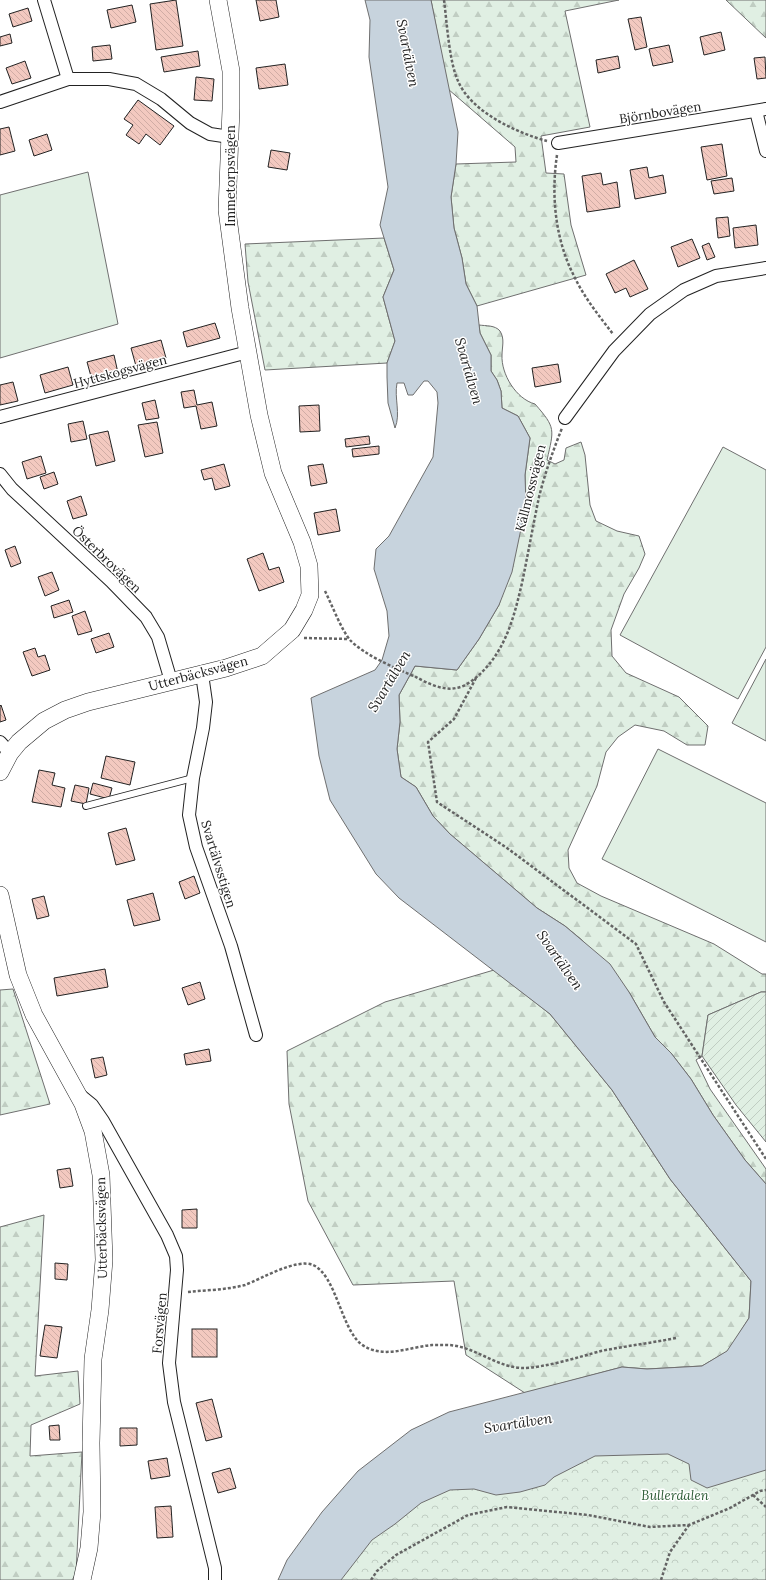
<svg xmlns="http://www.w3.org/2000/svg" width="766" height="1580" font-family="Lora,serif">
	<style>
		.grass { fill: #e0efe3; stroke: #6f6f6f }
		.forest { fill: url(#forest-firs); stroke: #6f6f6f }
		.park { fill: url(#park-crowns); stroke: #6f6f6f }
		.garden { fill: url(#garden-furrows); stroke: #6f6f6f }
		.water { fill: #c7d3dd; stroke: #6f6f6f }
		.building { fill: url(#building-back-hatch); stroke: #222 }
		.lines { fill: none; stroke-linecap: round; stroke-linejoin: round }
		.lane-casing { stroke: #222; stroke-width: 8 }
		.street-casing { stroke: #222; stroke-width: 14 }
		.secondary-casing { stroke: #222; stroke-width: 18 }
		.path { stroke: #646464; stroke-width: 2.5; stroke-dasharray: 3 2; stroke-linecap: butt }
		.lane { stroke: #fff; stroke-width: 6 }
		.street { stroke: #fff; stroke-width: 12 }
		.secondary { stroke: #fff; stroke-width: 17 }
		.labels { text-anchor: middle; stroke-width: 3; stroke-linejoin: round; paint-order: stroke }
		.street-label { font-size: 13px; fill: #222; stroke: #fff }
		.park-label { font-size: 13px; font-style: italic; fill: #2f5e38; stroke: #fff }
		.water-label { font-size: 14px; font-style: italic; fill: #222; stroke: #fff }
	</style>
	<defs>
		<pattern id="forest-firs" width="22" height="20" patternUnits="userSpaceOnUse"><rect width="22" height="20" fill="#e0efe3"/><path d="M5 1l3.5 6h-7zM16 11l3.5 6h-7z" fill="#c0cdc2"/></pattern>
		<pattern id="park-crowns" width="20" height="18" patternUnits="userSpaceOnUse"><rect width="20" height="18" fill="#e0efe3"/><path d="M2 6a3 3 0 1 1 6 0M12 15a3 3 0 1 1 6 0" fill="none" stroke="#c0cdc2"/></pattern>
		<pattern id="garden-furrows" width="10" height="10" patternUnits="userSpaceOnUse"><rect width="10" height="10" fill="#e0efe3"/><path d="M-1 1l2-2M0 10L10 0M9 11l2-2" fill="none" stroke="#c0cdc2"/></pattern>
		<pattern id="building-back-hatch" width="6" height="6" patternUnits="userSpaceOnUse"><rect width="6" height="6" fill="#f3c9c0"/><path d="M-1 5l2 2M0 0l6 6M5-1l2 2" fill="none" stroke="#d0aca5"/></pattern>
	</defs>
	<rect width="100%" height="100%" fill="#fff"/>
	<!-- grass -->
	<g class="grass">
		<path d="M88,172l30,152 -118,34v-163z"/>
		<path d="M723,447l43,23v177l-28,52 -118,-64z"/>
		<path d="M766,659v82l-34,-18z"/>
		<path d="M658,749l108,54v139l-164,-83z"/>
	</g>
	<!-- forest -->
	<g class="forest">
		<path d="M431,0h188l-54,11 25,116 -49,9 5,37 18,1 7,51 15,50 -109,31 -11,-22 -4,-26 -8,-30 -3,-31 5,-33 60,-2 -1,-15 -67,-58z"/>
		<path d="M726,0h40v38z"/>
		<path d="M384,238l10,32 -11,27 12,44 -8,22 -122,7 -17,-88 -3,-38z"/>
		<path d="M479,325c7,1 16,0 21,6 5,8 2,16 2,24 -1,19 14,44 33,49 21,24 19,25 12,56l8,4 9,-4 2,-12 15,-6 4,13 5,50 6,16 21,10 22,5 6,18 -6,14 -15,26 -13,36 1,26 14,17 53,24 29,29 -3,19h-18l-23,-14 -29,-6 -17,12 -12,15 -9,34 -29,64 1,18 8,15 24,13 113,48 48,30h4v18h-5l-53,23 -6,41 -6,4 14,29 56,80v15l-21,-24 -32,-45 -22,-36 -20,-26 -16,-16 -26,-45 -47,-52 -17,-14 -28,-18 -87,-74 -17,-18 -17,-29 -15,-10 -4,-28 3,-27 -1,-27 16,-29 42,4 22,-31 20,-34 27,-100 -1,-30 5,-37 -12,-22 -16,-8 -1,-17 -4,-11 -6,-9v-16l-11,-22z"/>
		<path d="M494,970l56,44 62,76 58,89 81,102 -2,37 -21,33 -26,15 -55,3 -25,-2 -97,26 -59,-38 -12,-74 -101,4 -45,-84 -19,-97 -2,-53 98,-49z"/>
		<path d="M13,989l37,115 -50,11v-125z"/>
		<path d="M44,1215l-9,161 43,-5 2,33 -49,21 -1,31 52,-4 -6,122 -4,6h-72v-353z"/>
	</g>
	<!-- park -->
	<path class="park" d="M766,1395v185h-467l54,-74z"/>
	<!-- garden -->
	<path class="garden" d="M761,992h5v150l-30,-37 -34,-49 6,-41z"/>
	<!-- water -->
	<path class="water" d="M365,0h66l27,132 -2,32 -5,33 3,31 8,30 4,26 11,22 3,27 11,22v16l6,9 4,11 1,17 16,8 12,22 -5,37 1,30 -14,67 -13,33 -20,34 -22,31 -42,-4 -16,29 1,27 -3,27 4,28 15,10 17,29 17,18 87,74 28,18 45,38 19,28 26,45 16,16 20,26 22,36 32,45 21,24v286l-59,18 -16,-8 -2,-16 -21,-10 -73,2 -41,21 -9,8 -25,7 -24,3 -22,-6 -24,1 -29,13 -26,21 -23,16 -31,40h-63l9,-20 35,-48 36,-41 53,-41 38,-18 173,-45 25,2 55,-3 25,-15 22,-33 2,-37 -81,-102 -58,-89 -62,-76 -151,-116 -23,-24 -46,-74 -11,-44 -8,-58 64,-28 7,-10 7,-24 -2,-25 -13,-42 2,-20 13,-13 44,-79 5,-54 -1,-11 -9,-11h-4l-11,14h-5l-4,-12h-7c-3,15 4,31 -2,45l-7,-25 -1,-26v-14l8,-22 -12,-44 11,-27 -14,-45 8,-38 -19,-130 1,-37z"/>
	<!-- building -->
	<g class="building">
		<path d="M176,0l7,46 -27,4 -6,-46z"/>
		<path d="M256,0h20l3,17 -19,4z"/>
		<path d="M132,5l4,17 -25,6 -4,-18z"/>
		<path d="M28,8l4,13 -19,6 -4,-13z"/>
		<path d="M641,17l6,30 -12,3 -7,-31z"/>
		<path d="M721,32l4,18 -21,5 -4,-18z"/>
		<path d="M10,34l2,9 -12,3v-9z"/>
		<path d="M110,45l2,14 -19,2 -1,-14z"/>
		<path d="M669,45l4,17 -20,4 -4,-17z"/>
		<path d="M198,51l2,15 -36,6 -3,-15z"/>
		<path d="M618,56l2,12 -22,5 -2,-13z"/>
		<path d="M765,57l1,21 -9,1 -3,-21z"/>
		<path d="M25,61l6,17 -19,6 -6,-16z"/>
		<path d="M285,64l3,21 -29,4 -3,-21z"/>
		<path d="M196,77l18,2 -2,22 -18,-1z"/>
		<path d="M138,100l36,26 -14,19 -14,-11 -7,10 -13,-9 7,-10 -9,-6z"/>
		<path d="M9,127l6,24 -15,4v-26z"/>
		<path d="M47,134l5,16 -18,6 -5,-16z"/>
		<path d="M722,144l5,32 -20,4 -6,-33z"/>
		<path d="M271,150l19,3 -3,17 -19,-3z"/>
		<path d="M647,167l2,11 14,-3 3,18 -31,6 -5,-29z"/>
		<path d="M601,173l2,12 14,-3 3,25 -33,5 -5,-36z"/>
		<path d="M732,178l2,13 -20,3 -3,-13z"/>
		<path d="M728,217l2,19 -12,2 -2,-20z"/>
		<path d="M756,225l2,20 -23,3 -2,-20z"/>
		<path d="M692,239l8,19 -22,9 -7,-20z"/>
		<path d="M709,243l6,14 -8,3 -5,-14z"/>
		<path d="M634,260l14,29 -18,8 -4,-9 -11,5 -9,-19z"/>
		<path d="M215,323l5,15 -33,9 -4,-15z"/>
		<path d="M161,340l5,18 -30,8 -5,-18z"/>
		<path d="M114,355l4,18 -26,7 -5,-18z"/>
		<path d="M558,364l3,18 -26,5 -3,-19z"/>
		<path d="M68,367l5,18 -28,8 -5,-18z"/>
		<path d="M13,382l5,19 -18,4v-20z"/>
		<path d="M194,390l3,15 15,-3 5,24 -16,3 -5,-23 -12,2 -3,-16z"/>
		<path d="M155,400l4,18 -13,2 -4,-17z"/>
		<path d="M319,405l1,26 -20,1 -1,-26z"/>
		<path d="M83,421l4,18 -16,3 -3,-18z"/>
		<path d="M157,422l6,31 -18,4 -7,-32z"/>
		<path d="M108,431l7,30 -19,5 -7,-31z"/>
		<path d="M369,436l1,8 -24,3 -1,-8z"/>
		<path d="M379,446v8l-26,3 -1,-8z"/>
		<path d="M41,456l5,17 -19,6 -5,-17z"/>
		<path d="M224,464l6,22 -15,4 -3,-12 -8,2 -3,-10z"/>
		<path d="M323,464l4,19 -16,3 -3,-20z"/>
		<path d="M54,472l4,12 -14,5 -4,-12z"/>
		<path d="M81,496l6,19 -14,4 -6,-18z"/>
		<path d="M336,509l4,22 -22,4 -4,-22z"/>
		<path d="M15,546l6,17 -10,4 -6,-17z"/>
		<path d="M263,553l6,17 10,-3 5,15 -25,9 -12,-32z"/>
		<path d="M52,572l7,18 -14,6 -7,-19z"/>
		<path d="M69,600l4,12 -19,6 -3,-12z"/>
		<path d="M85,611l7,20 -14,4 -6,-19z"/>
		<path d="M109,633l5,14 -18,6 -5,-14z"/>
		<path d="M35,648l3,9 7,-2 5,15 -18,6 -9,-24z"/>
		<path d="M1,705l5,15 -6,2v-16z"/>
		<path d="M106,756l29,6 -5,23 -29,-7z"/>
		<path d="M39,770l16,3 -3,12 13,3 -4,19 -29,-5z"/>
		<path d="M93,783l19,5 -3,11 -19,-5z"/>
		<path d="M75,785l14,3 -3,16 -15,-3z"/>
		<path d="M126,828l9,32 -19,5 -8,-32z"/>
		<path d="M194,876l6,17 -15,6 -6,-17z"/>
		<path d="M153,893l7,27 -26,6 -7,-26z"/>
		<path d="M44,896l5,20 -12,3 -5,-20z"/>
		<path d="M105,969l3,18 -51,9 -3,-18z"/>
		<path d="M200,982l5,17 -17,6 -6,-17z"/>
		<path d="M209,1049l2,12 -25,4 -2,-11z"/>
		<path d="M103,1057l4,18 -12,3 -4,-19z"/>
		<path d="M70,1168l3,18 -13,2 -3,-18z"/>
		<path d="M197,1209v19h-15v-18z"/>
		<path d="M55,1263l13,1 -1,16 -12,-1z"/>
		<path d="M45,1325l17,2 -5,31 -17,-2z"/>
		<rect x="192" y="1329" width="25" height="28"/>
		<path d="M212,1399l10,38 -16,4 -10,-38z"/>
		<path d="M59,1425l1,15h-10l-1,-14z"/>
		<path d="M120,1428h17v17l-17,1z"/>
		<path d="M167,1458l3,18 -19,3 -3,-18z"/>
		<path d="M230,1468l6,20 -18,5 -6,-20z"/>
		<path d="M171,1506l2,31 -16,1 -2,-31z"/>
	</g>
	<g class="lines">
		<defs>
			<path id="lane" d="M86,806l107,-28"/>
			<g id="street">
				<path d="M44,0l24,79"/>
				<path d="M0,102l68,-23h41l27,5 25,15 29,24 20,11 20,3"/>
				<path d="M756,111l10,40"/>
				<path d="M558,143l208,-34"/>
				<path d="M0,417l248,-65"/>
				<path d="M565,418l49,-67 36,-37 34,-24 32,-14 50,-8"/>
				<path d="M0,474l12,15 99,92 35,36 12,20 13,44"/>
				<path d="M202,674l4,28 -3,26 -10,50 -4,37 7,32 35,99 25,89"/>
				<path d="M0,742l10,11"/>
				<path d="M81,1096l11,9 11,16 64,114 9,21 1,14 -8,93 5,39 41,166v12"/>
			</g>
			<g id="secondary">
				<path d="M0,772l10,-19 9,-11 25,-21 21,-11 23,-8 138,-34 36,-12 30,-26 12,-20 6,-15 -1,-29 -7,-24 -29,-69 -14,-58 -19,-107 -13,-98 4,-101v-38l-13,-71"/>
				<path d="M0,895l18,80 16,40 49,89 10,27 8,44 3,85 -4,50 -7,49 -2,84 1,69 -3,36 -7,32"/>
			</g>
		</defs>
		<!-- lane casing -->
		<use href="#lane" class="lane-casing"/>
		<!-- street casing -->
		<use href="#street" class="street-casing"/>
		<!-- secondary casing -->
		<use href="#secondary" class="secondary-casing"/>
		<!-- path -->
		<g class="path">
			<path d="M444,0c3,23 5,61 14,81 13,31 59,52 89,60"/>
			<path d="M557,155c-6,40 -2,84 17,121 10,21 25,40 39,58"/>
			<path d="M325,591c7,14 16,38 25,49 14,15 47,29 66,37 11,6 27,14 40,11 9,-1 17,-8 23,-13 27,-25 35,-58 43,-92 6,-29 11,-57 17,-86 6,-24 14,-46 23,-69"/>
			<path d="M304,638l45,1"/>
			<path d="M476,678l-22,41 -26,23 9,60 70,46 129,96 28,58 102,157"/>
			<path d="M188,1292c18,-2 38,-2 57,-7 16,-6 51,-27 68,-20 23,10 28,63 48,79 21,16 48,3 71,1 5,0 10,0 15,0 26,0 48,22 75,23 22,0 57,-11 79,-17 25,-5 50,-8 75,-13"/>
			<path d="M753,1495l13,12"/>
			<path d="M371,1580l6,-9 19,-16 72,-40 39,-8 81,8 62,12 39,-2 41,-17 30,-17 6,-1"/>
			<path d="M661,1580l9,-28 19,-27"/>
		</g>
		<!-- lane -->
		<use href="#lane" class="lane"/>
		<!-- street -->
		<use href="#street" class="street"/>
		<!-- secondary -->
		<use href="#secondary" class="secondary"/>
	</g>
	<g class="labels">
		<!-- street labels -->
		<g class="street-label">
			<text transform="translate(660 112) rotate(-9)" y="5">Björnbovägen</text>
			<text transform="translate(230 176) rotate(-90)" y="5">Immetorpsvägen</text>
			<text transform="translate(120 371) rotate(-15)" y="5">Hyttskogsvägen</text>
			<text transform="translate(530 488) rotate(-76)" y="5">Källmossvägen</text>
			<text transform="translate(107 559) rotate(44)" y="5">Österbrovägen</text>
			<text transform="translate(198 673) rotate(-15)" y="5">Utterbäcksvägen</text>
			<text transform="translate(219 864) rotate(73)" y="5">Svartälvsstigen</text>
			<text transform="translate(101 1228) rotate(-91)" y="5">Utterbäcksvägen</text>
			<text transform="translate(159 1323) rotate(-85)" y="5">Forsvägen</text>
		</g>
		<!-- park labels -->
		<g class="park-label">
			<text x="675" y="1500">Bullerdalen</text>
		</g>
		<!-- water labels -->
		<g class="water-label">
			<text transform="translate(408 53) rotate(79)" y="5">Svartälven</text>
			<text transform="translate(469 371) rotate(74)" y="5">Svartälven</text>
			<text transform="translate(389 681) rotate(-59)" y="5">Svartälven</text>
			<text transform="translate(560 960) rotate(55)" y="5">Svartälven</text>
			<text transform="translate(518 1423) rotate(-9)" y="5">Svartälven</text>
		</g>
	</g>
</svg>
